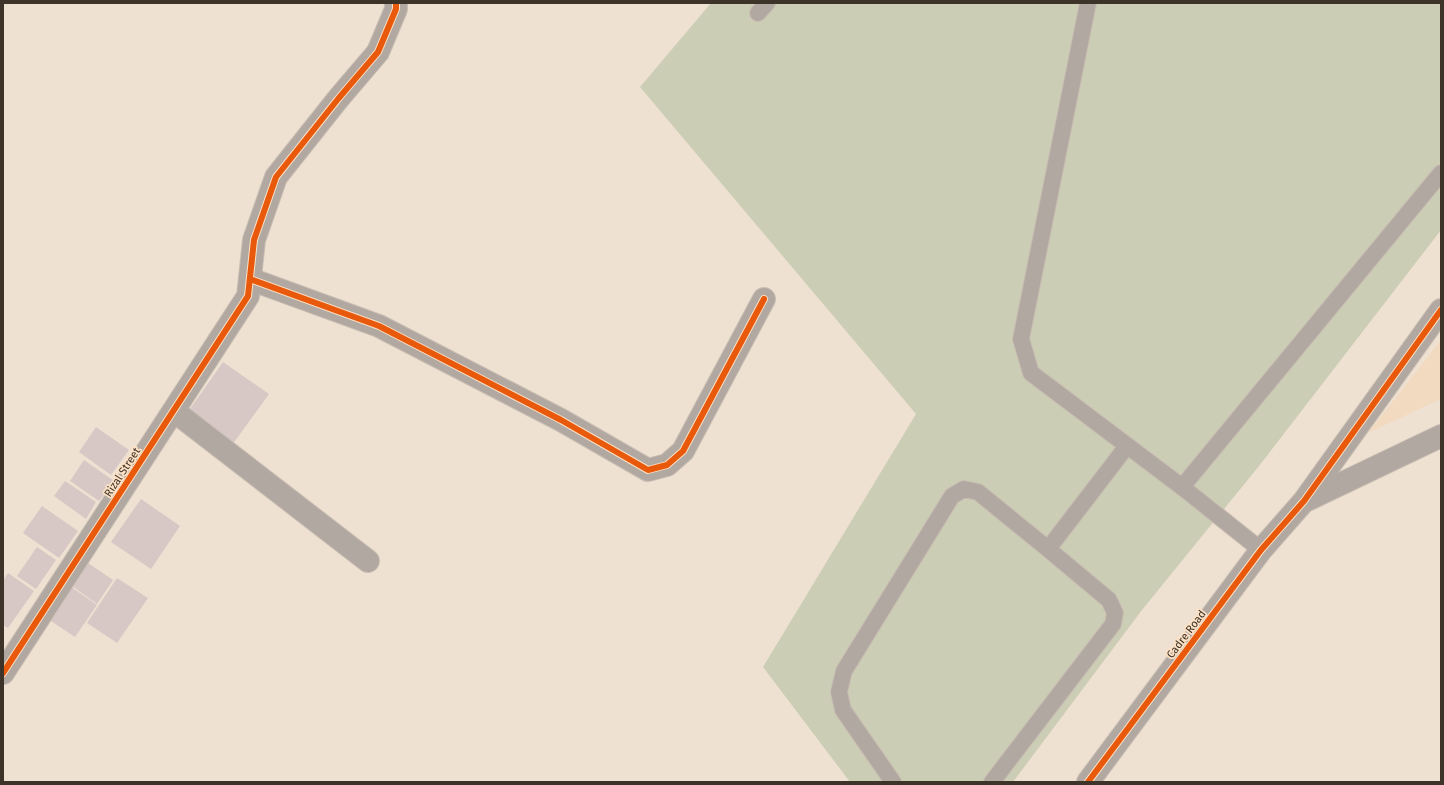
<svg xmlns="http://www.w3.org/2000/svg" width="1444" height="785" font-family="'Fira Sans',sans-serif">
	<style>
		.built { fill: #f2dac0 }
		.green { fill: #cbcdb4 }
		.building { fill: #d7c8c6 }
		.lines { fill: none; stroke-linecap: round; stroke-linejoin: round }
		.lane-casing { stroke: #c9beb2; stroke-width: 18 }
		.street-casing { stroke: #c9beb2; stroke-width: 24 }
		.lane { stroke: #b2a8a2; stroke-width: 16 }
		.street { stroke: #b2a8a2; stroke-width: 22 }
		.cycleway-casing { stroke: #fce1c5; stroke-width: 8 }
		.cycleway { stroke: #e8590c; stroke-width: 6 }
		.labels { text-anchor: middle; stroke-width: 3.5; stroke-linejoin: round; paint-order: stroke }
		.street-label { font-size: 11px; fill: #3e3328; stroke: #fce1c5 }
	</style>
	<rect width="100%" height="100%" fill="#efe1d2"/>
	<!-- built -->
	<path class="built" d="M1441,340v59l-73,34z"/>
	<!-- green -->
	<path class="green" d="M711,3h730v227l-182,236 -117,144 -129,172h-163l-87,-115 153,-253 -276,-327z"/>
	<!-- building -->
	<g class="building">
		<path d="M223,362l46,32 -39,54 -45,-32z"/>
		<path d="M96,427l33,23 -18,25 -32,-23z"/>
		<path d="M84,460l30,21 -15,20 -29,-20z"/>
		<path d="M65,481l31,21 -10,17 -32,-23z"/>
		<path d="M141,499l39,27 -29,43 -40,-27z"/>
		<path d="M42,506l36,25 -19,27 -36,-25z"/>
		<path d="M37,547l19,13 -20,29 -19,-13z"/>
		<path d="M88,563l25,17 -16,24 -25,-18z"/>
		<path d="M8,573l26,18 -26,37 -5,-3v-44z"/>
		<path d="M117,578l31,20 -31,45 -30,-20z"/>
		<path d="M70,586l27,19 -22,32 -27,-18z"/>
	</g>
	<g class="lines">
		<defs>
			<g id="lane">
				<path d="M1088,3l-67,336 10,34 151,114 79,63"/>
				<path d="M758,13l9,-10"/>
				<path d="M1182,487l259,-314"/>
				<path d="M1048,549l79,-103"/>
				<path d="M893,782l-50,-72 -4,-18 5,-21 108,-175 12,-7 14,3 70,57 61,51 6,13 -2,11 -121,158"/>
			</g>
			<g id="street">
				<path d="M250,279l129,47 182,94 87,50 19,-5 16,-14 81,-152"/>
				<path d="M174,411l194,150"/>
				<path d="M1305,501l136,-65"/>
				<path d="M3,673l245,-377 6,-56 22,-63 62,-78 40,-47 18,-43v-6"/>
				<path d="M1088,782l173,-232 43,-49 137,-191"/>
			</g>
		</defs>
		<!-- lane casing -->
		<use href="#lane" class="lane-casing"/>
		<!-- street casing -->
		<use href="#street" class="street-casing"/>
		<!-- lane -->
		<use href="#lane" class="lane"/>
		<!-- street -->
		<use href="#street" class="street"/>
		<defs>
			<g id="cycleway">
				<path d="M250,279l129,47 182,94 87,50 19,-5 16,-14 81,-152"/>
				<path d="M3,673l245,-377 6,-56 22,-63 62,-78 40,-47 18,-43v-6"/>
				<path d="M1088,782l173,-232 43,-49 137,-191"/>
			</g>
		</defs>
		<!-- cycleway casing -->
		<use href="#cycleway" class="cycleway-casing"/>
		<!-- cycleway -->
		<use href="#cycleway" class="cycleway"/>
	</g>
	<g class="labels">
		<!-- street labels -->
		<g class="street-label">
			<text transform="translate(122 472) rotate(-57)" y="4">Rizal Street</text>
			<text transform="translate(1186 634) rotate(-53)" y="4">Cadre Road</text>
		</g>
	</g>
	<!-- border -->
	<rect width="1444" height="785" fill="none" stroke="#3e3328" stroke-width="8"/>
</svg>
